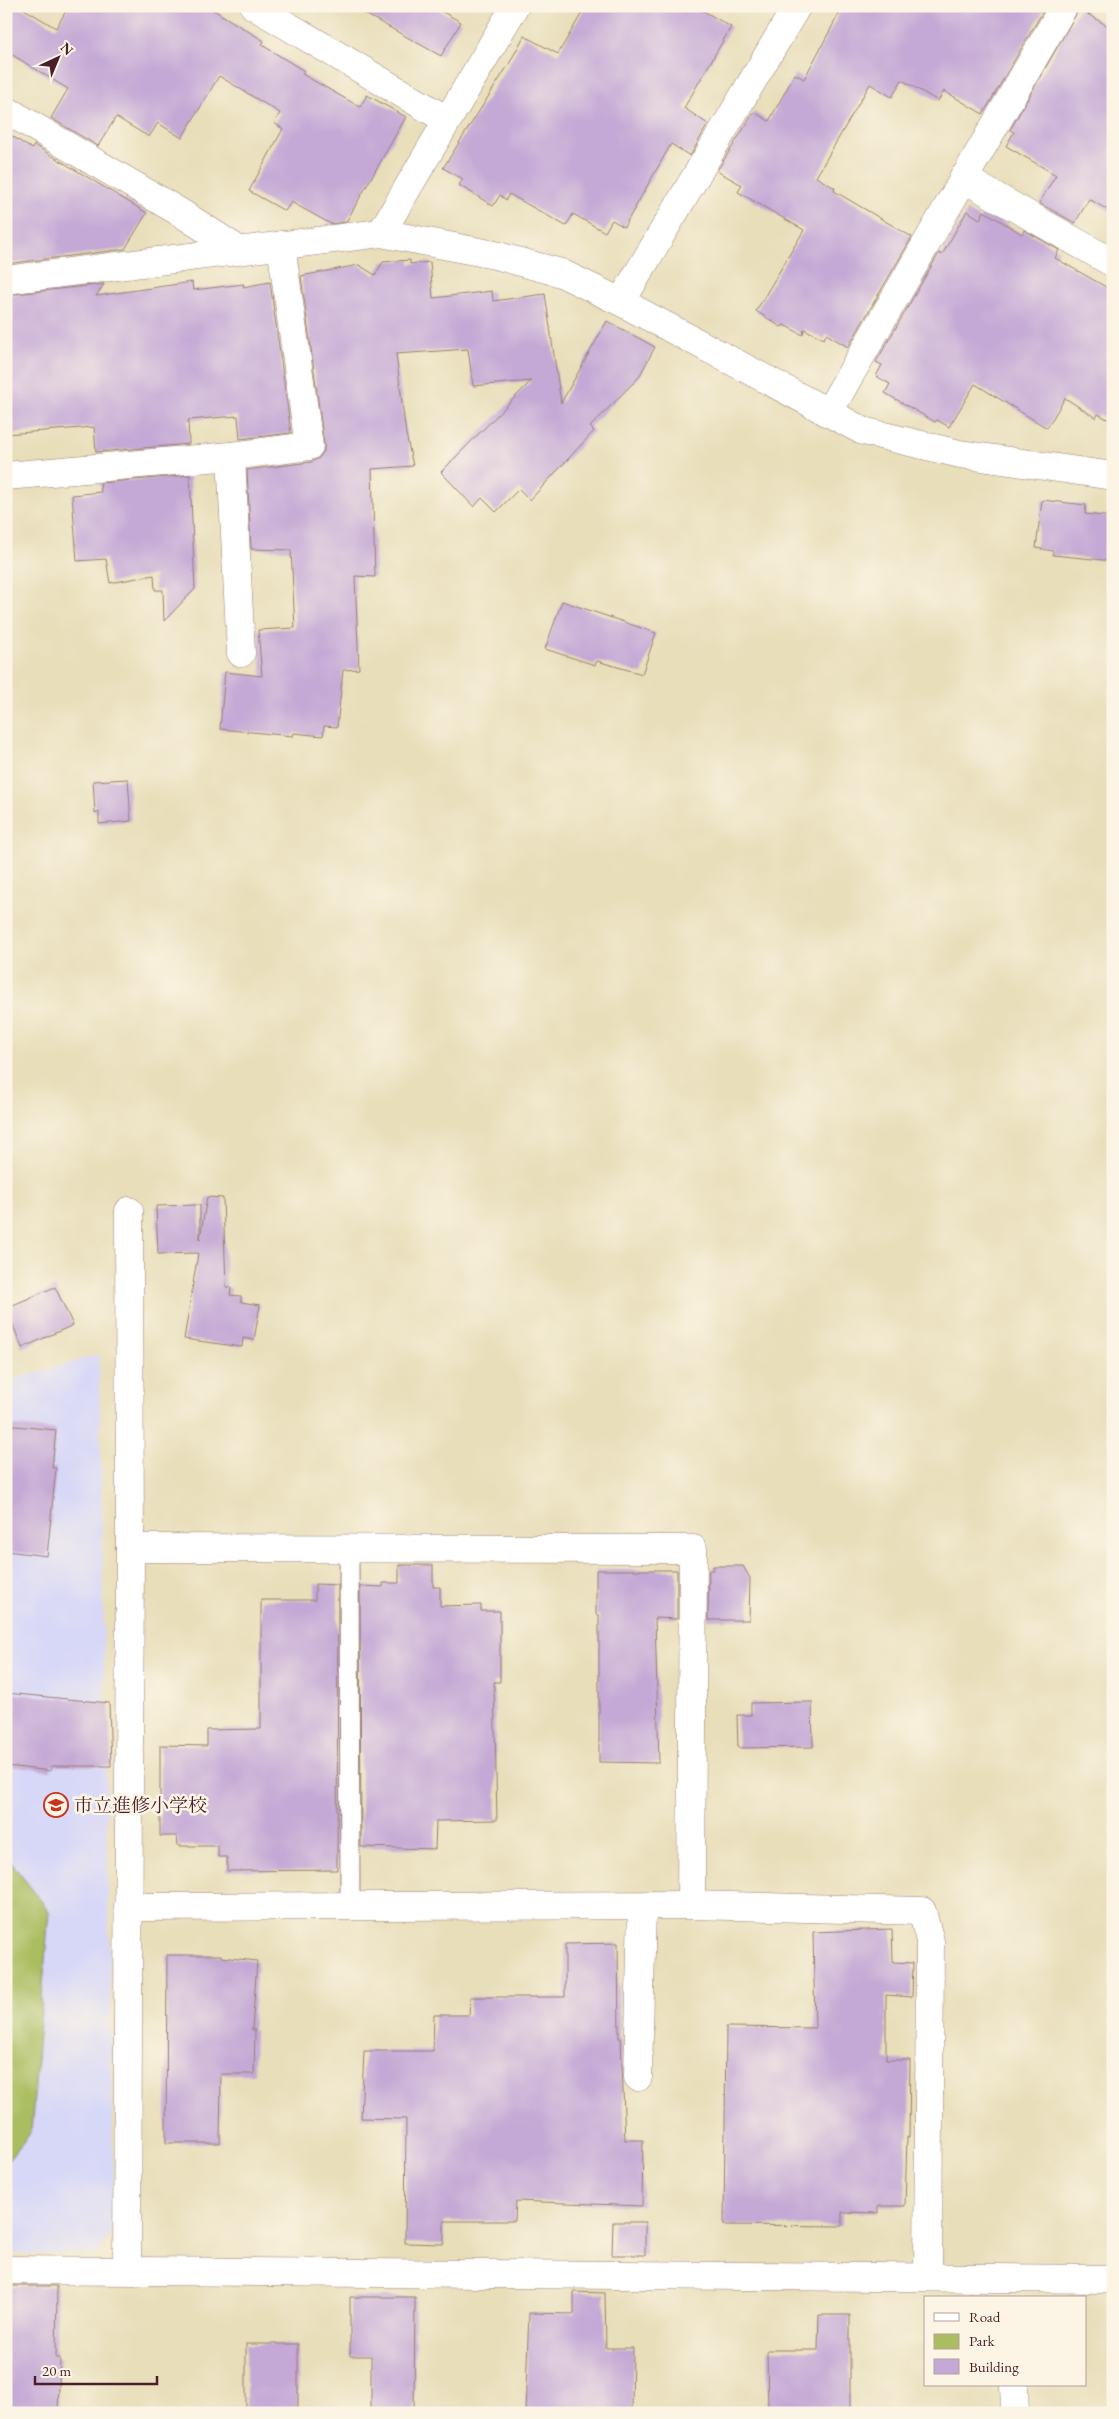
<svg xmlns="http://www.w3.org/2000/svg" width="1119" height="2419" font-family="'EB Garamond','Noto Serif JP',serif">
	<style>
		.built { fill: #d7d7f8 }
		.green { fill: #aabd61; stroke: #7a6e46 }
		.building { fill: #c4a9d6 }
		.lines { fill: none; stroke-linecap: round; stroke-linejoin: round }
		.lane-casing { stroke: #997e72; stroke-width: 21 }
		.street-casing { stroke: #997e72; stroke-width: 29 }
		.lane { stroke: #fff; stroke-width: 19 }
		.street { stroke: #fff; stroke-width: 28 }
		.labels { text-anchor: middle; stroke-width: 5; stroke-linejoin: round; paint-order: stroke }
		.poi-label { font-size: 19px; fill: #4a1f2b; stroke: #fcf5e5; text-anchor: start }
	</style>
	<rect width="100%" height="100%" fill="#fcf5e5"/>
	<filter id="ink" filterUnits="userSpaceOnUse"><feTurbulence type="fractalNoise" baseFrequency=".02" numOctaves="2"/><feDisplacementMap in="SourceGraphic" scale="10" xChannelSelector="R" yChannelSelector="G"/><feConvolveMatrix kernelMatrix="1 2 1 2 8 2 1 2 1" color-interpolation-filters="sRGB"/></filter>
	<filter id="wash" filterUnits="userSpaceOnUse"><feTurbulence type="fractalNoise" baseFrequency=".0096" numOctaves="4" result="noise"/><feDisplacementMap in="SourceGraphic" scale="20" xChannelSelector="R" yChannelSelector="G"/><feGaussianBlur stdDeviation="1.12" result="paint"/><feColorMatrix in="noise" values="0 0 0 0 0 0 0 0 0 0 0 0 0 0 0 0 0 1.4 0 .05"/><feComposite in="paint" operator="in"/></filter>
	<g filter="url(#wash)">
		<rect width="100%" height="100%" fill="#e8deba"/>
		<!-- built -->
		<path class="built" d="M99,1354l15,874 -17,26h-91v-872z"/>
		<!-- green -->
		<path class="green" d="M6,1856l43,55 -18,221 -25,31z"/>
		<g id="blocks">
			<!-- building -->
			<g class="building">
				<path d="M6,6h13l37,22 13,-22h138l57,35 -2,4 42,26 -2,3 58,33 7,-12 39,22 -60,105 -15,2 -40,-22 -6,9 -36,-20 34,-62 -9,-6 6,-10 -61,-37 -37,62 -24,-15 -9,14 -33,-20 -18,29 -47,-28 17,-29 -62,-38z"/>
				<path d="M351,6h81l29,16 -20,34z"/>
				<path d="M586,6h109l36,21 -47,81 24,16 -18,32 -19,-12 -47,83 -12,-7 -7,12 -32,-18 -7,12 -57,-32 -3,6 -6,-5 -7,11 -34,-21 4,-6 -20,-11 66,-104 15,-28 34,18z"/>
				<path d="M843,6h203l-63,108 -39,-23 -6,10 -36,-21 -10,17 -22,-13 -54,93 19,11 -1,3 78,46 -64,110 -22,-13 -2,5 -20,-10 -1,6 -19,-10 -3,2 -25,-16 48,-81 -66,-38 4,-7 -25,-14 37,-59 15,9 26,-47 9,5z"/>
				<path d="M1079,9l34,20v184l-24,-14 -14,24 -36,-20 17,-28 -50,-29 8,-14 -4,-2z"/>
				<path d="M6,132l26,17 2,-4 113,68 -22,36 -119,15z"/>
				<path d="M967,211l13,8 4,-8 38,23 2,-4 35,20 -4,8 58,33v131l-15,-8 -2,4 -31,-20 -18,30 -72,-44 -26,43 -12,-7 -2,2 -50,-29 5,-9 -14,-8 6,-11 -6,-3 63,-109 3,2z"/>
				<path d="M410,260v4l20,-2 3,36 59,-7 1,10 52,-7 16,109 46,-82 48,26 -16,30 -49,50 4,4 -64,69 -11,-11 -23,23 -14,-14 -8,9 -33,-35 90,-91 -58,5 -5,-37 -72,5 10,80 7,32 -41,3 3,108 -20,-1 4,93 -16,1 -6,57 -13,-1 -1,10 -29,-3 -1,3 -73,-7 5,-57 37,4 -4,-46 37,-2 -4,-78 -40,-1 -4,-79 64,-8 8,-4 5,-7v-7l-23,-168 58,-11 16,10 8,-13z"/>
				<path d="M192,282l1,8 51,-6 -1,3 27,-5 21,151 -51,6 -2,-23 -50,4 1,24 -93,8 -2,-25 -88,7v-139l98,-11 -8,12z"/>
				<path d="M190,475l5,114 -31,32 -1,-31h-8l-1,-15 -44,8 -4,-24 -29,2 -5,-66 29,-3 -1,-9z"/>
				<path d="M1042,500l44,5 -1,9 28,3v44l-60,-6v-4l-17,-3z"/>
				<path d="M562,601l94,32 -14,41 -45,-13 -2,4 -50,-16z"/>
				<path d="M128,779l3,42 -32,3v-12l-4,1 -2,-32z"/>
				<path d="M207,1197l16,1 3,89 5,1 -1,7 11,1v6l19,3 -6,35 -11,-2 -1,9 -58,-8 14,-86 -40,1 -2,-48 44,-1v34z"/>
				<path d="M55,1287l18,38 -51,23 -16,-40z"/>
				<path d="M6,1425l50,5 -4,38h4l-9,88 -41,-5z"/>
				<path d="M399,1565h34v22h7v19l41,-1v6h19v71h-6l3,138 -61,1 -1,28 -74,-2 -1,-261 23,1v-4h16z"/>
				<path d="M713,1566h30l7,12 -1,42h-41l1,-50h4z"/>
				<path d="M596,1570h81v49l-22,-1 4,145 -60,-1v-147h-3z"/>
				<path d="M315,1584l23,1 -1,285 -110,1v-14h-9v-11h-40l-1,-10h-17v-91l47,1v-16l54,-1v-129h54z"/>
				<path d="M6,1693l103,10 2,63h-60v5l-45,-5z"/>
				<path d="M812,1702l1,45 -75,1 -1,-33h14v-12z"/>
				<path d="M892,1929l1,33 20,1 -1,34 -26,-2v65h24l-1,77h-2l-2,69h-27v7l-36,-1v14l-118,-1 2,-198 89,1 -2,-96z"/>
				<path d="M618,1943l1,95h2l4,102h18l-1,66 -126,-5 -1,20h-71v23l-39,-1 1,-124 -45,-1 3,-67h69l1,-36h35l1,-18h95v-53z"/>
				<path d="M167,1955h54v2l36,4 -5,69h3l-1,44h-33l-1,69h-54z"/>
				<path d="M613,2222h32v33h-33z"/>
				<path d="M11,2286h46l-1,72h4l-2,55h-52v-117h4z"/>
				<path d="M574,2292l31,1 1,55h27l-1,65h-107l4,-100 45,1z"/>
				<path d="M350,2297h65l-1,116h-43v-57h-21z"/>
				<path d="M819,2315h31v98h-82l-1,-63h51z"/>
				<rect x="246" y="2344" width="52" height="69"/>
			</g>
		</g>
	</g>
	<g filter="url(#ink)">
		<use href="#blocks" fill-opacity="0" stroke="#997e72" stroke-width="1"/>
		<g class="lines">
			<defs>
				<path id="lane" d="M349,1548l1,359"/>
				<g id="street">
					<path d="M254,6l193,114"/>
					<path d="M6,110l175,103 56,36"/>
					<path d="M963,178l150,85"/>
					<path d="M381,233l134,-227"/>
					<path d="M6,280l375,-47 114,22 66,18 60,29 242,129 97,23 153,22"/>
					<path d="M621,302l176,-296"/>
					<path d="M828,413l236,-407"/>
					<path d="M231,456l10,197"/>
					<path d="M6,476l225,-20 78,-10 -28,-201"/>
					<path d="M129,1211l1,337"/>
					<path d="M128,1907l563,-2 231,6 8,30 -2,335"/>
					<path d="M638,2077l4,-171"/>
					<path d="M6,2270l1107,9"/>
					<path d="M127,2270l3,-722 563,1 -2,356"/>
					<path d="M1014,2385l1,28"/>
				</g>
			</defs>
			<!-- lane casing -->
			<use href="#lane" class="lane-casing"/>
			<!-- street casing -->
			<use href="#street" class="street-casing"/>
			<!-- lane -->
			<use href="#lane" class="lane"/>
			<!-- street -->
			<use href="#street" class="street"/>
		</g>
	</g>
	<!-- icons -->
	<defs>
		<symbol id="school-ring" viewBox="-11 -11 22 22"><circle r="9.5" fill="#fcf5e5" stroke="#c8321e" stroke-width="1.5"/><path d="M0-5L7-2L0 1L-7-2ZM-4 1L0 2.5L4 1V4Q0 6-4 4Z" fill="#c8321e"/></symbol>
	</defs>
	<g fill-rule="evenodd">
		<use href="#school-ring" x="42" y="1791" width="28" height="28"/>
	</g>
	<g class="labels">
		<!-- poi labels -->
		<g class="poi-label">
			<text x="74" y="1812">市立進修小学校</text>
		</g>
	</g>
	<!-- margin -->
	<rect width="1119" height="2419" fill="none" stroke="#fcf5e5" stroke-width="25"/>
	<!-- legend -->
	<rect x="924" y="2296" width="162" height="90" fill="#fcf5e5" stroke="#b59f9b"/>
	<rect x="934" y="2313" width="25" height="8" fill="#ffffff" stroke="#b59f9b"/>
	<text x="969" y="2322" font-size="15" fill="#4a1f2b">Road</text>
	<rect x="934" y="2334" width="25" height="15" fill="#aabd61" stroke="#b59f9b"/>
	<text x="969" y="2346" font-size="15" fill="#4a1f2b">Park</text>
	<rect x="934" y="2359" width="25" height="15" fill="#c4a9d6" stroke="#b59f9b"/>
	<text x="969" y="2372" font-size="15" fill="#4a1f2b">Building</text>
	<!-- north arrow -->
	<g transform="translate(58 58) rotate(44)" stroke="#fcf5e5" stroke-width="4" paint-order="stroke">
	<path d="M0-4L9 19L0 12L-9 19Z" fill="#4a1f2b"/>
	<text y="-8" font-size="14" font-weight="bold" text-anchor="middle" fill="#4a1f2b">N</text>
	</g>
	<!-- scale -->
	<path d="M35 2376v8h122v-8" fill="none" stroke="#4a1f2b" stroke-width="2.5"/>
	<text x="42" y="2376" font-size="15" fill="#4a1f2b" stroke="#fcf5e5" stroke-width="4" paint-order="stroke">20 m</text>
</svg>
